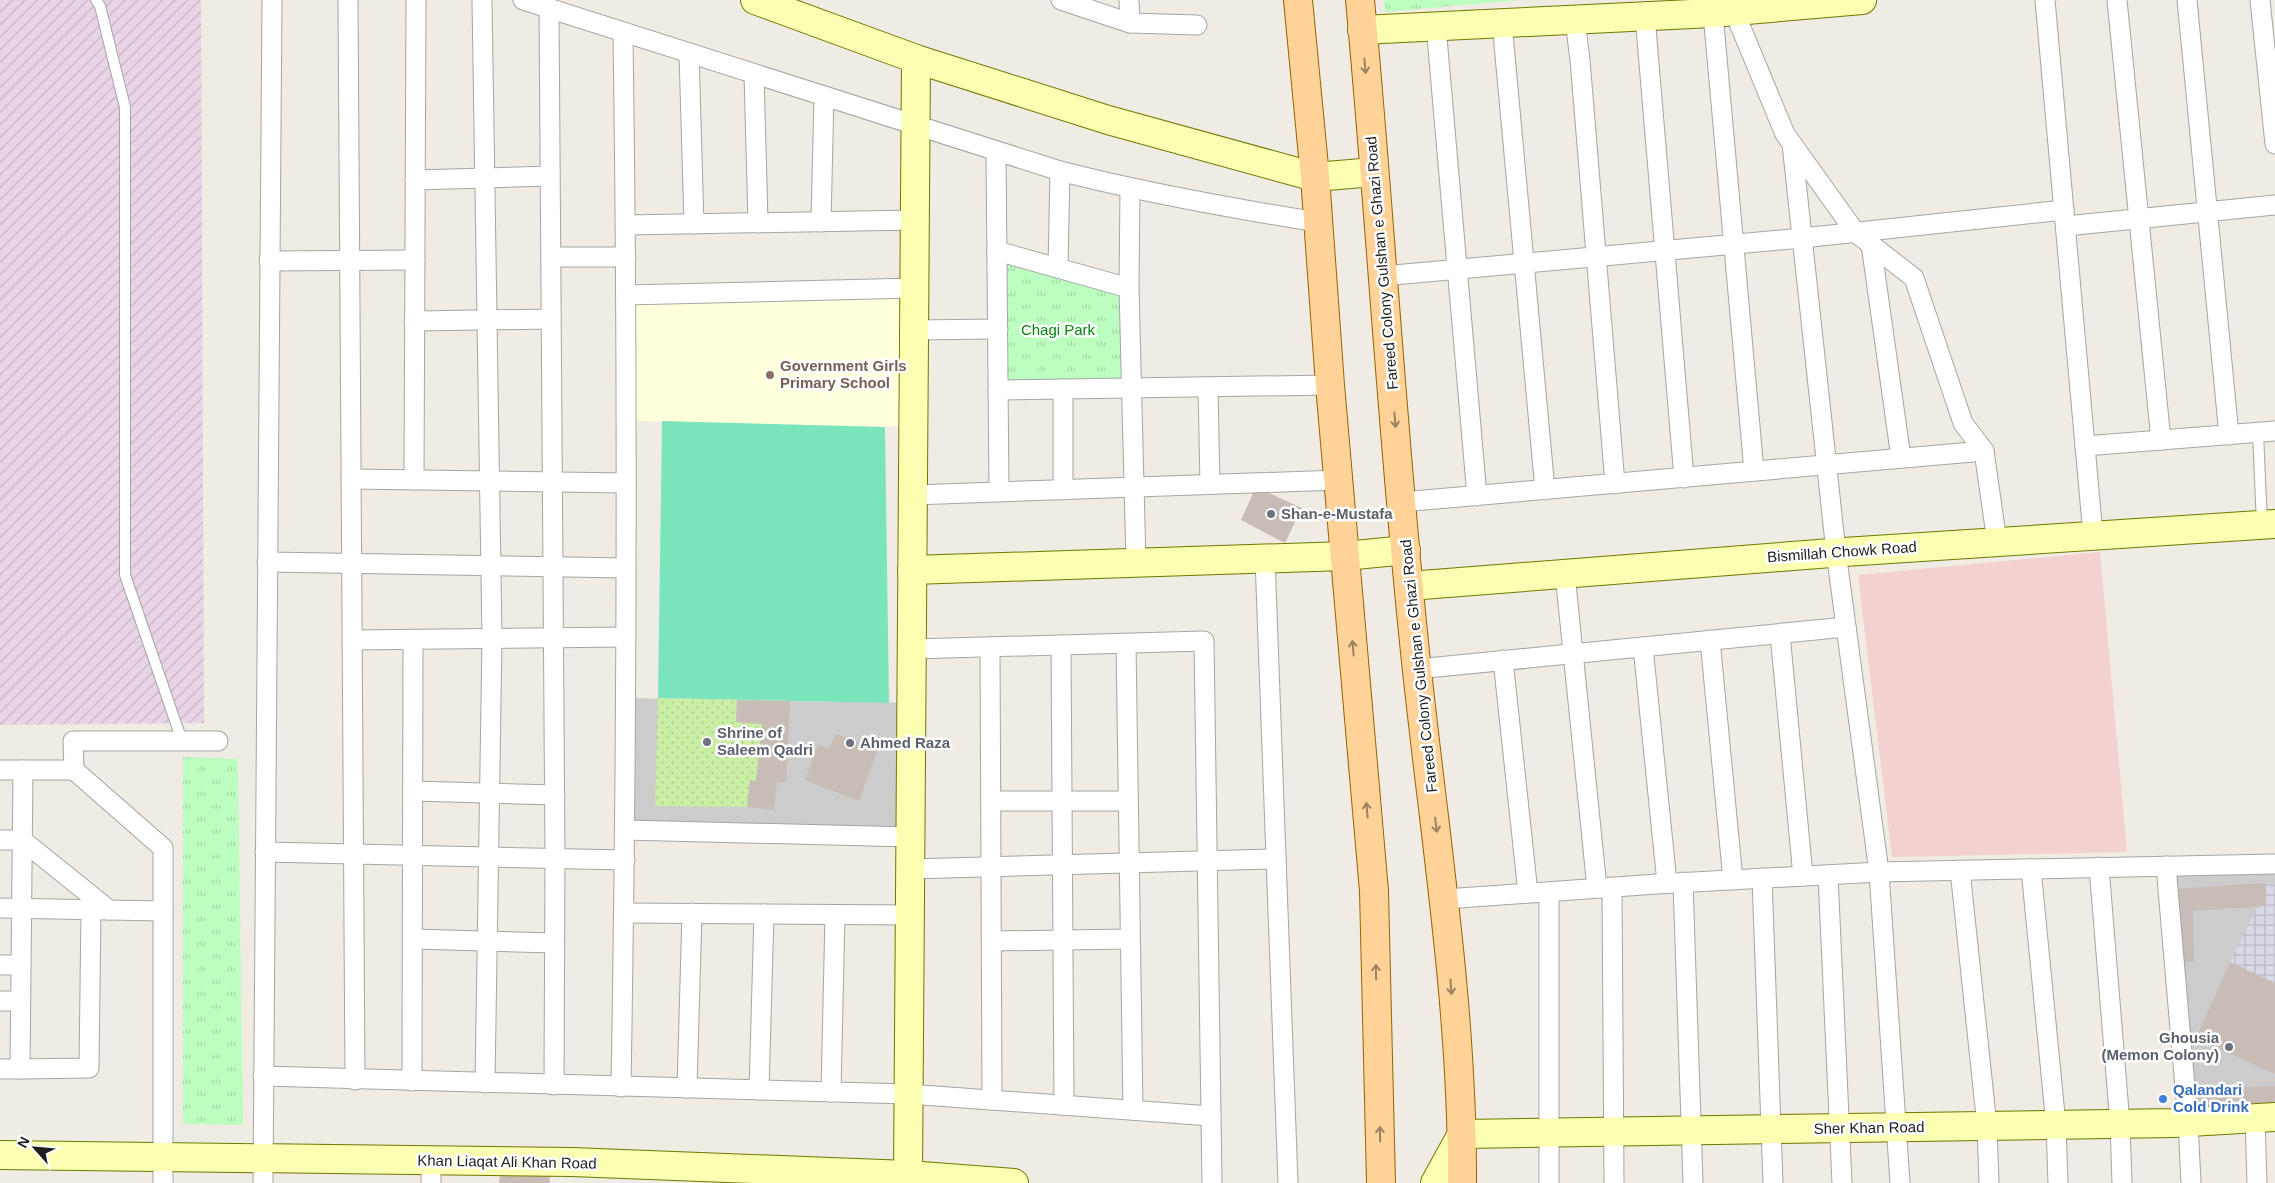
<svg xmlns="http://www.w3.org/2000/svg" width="2275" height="1183" font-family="Arial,sans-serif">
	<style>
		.commercial { fill: #f2d1d0 }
		.industrial { fill: url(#industrial-furrows) }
		.education { fill: #ffffdc }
		.religious { fill: #ccc }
		.grass { fill: url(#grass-dots) }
		.park { fill: url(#park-tufts) }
		.pitch { fill: #7ae5bb }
		.plaza { fill: url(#plaza-grid) }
		.building { fill: #c8bdb6 }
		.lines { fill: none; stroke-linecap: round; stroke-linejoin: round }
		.lane-casing { stroke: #a5a5a5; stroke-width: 12 }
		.street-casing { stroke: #a5a5a5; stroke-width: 21 }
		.secondary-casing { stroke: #6e7900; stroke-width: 30 }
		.primary-casing { stroke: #976400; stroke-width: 30 }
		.lane { stroke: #fff; stroke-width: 10 }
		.street { stroke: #fff; stroke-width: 19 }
		.secondary { stroke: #fbffb2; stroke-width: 28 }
		.primary { stroke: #ffd298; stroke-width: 28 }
		.oneway { stroke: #9a8161 }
		.education-dot { fill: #8d6e63; stroke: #fff; stroke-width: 2 }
		.worship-dot { fill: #6b7280; stroke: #fff; stroke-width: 2 }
		.shop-dot { fill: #3f7fe0; stroke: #fff; stroke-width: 2 }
		.labels { text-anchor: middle; stroke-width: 5; stroke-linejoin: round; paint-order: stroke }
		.street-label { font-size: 15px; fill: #1e1e1e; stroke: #fff }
		.park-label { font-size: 15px; fill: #03850c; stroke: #fff }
		.education-label { font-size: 15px; font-weight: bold; fill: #785e54; stroke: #fff; text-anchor: start }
		.worship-label { font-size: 15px; font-weight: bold; fill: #5b616d; stroke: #fff; text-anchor: start }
		.shop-label { font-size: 15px; font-weight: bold; fill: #366cbe; stroke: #fff; text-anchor: start }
	</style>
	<defs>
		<pattern id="industrial-furrows" width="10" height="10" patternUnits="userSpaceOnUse" patternTransform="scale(1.25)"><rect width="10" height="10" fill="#e9d4e6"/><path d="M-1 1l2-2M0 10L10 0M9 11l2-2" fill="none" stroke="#c7b6c5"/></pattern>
		<pattern id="grass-dots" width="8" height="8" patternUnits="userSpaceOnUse" patternTransform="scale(1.25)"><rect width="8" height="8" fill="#c9eea4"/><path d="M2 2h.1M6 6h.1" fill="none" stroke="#accc8d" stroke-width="1.8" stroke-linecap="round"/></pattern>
		<pattern id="park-tufts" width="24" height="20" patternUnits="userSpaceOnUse" patternTransform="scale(1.25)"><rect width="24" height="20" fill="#bcfec0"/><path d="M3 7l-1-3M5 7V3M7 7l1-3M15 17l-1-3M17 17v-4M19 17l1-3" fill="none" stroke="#a1d9a5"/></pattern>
		<pattern id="plaza-grid" width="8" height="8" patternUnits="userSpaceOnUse" patternTransform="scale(1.25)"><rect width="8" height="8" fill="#d7d7e6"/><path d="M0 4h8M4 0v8" fill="none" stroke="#b8b8c5"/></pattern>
	</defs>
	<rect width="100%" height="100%" fill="#f0ebe3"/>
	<!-- commercial -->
	<path class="commercial" d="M2100,552l27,300 -235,5 -34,-282z"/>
	<!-- industrial -->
	<path class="industrial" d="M0,0h201l3,723 -204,2z"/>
	<!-- education -->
	<path class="education" d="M914,288l-1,136 -28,3 -258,-6v-126z"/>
	<!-- religious -->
	<g class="religious">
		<path d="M626,698l285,5 -1,134 -285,-7z"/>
		<path d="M2275,864v251l-84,-1 -25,-248z"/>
	</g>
	<!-- grass -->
	<path class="grass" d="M658,698l79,2 -1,22 26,2 -6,57h-6l-3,26 -92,-1z"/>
	<!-- park -->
	<g class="park">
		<path d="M1384,0h137l-136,12z"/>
		<path d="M997,251l132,37 3,100 -134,2z"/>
		<path d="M183,757l55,2 5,366 -60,-1z"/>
	</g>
	<!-- pitch -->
	<path class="pitch" d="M662,421l223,6 4,276 -231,-5z"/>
	<!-- plaza -->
	<path class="plaza" d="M2266,883h9v100l-45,-21 28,-56h8z"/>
	<!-- building -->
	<g class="building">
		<path d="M1256,487l46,21 -17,35 -44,-23z"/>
		<path d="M737,700l53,1 -4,81h-9l-3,28 -27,-3 3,-27 6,1 6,-57 -26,-2z"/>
		<path d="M836,734l42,15 -19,52 -54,-21 13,-36 11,5z"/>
		<path d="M2266,883v23l-73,5 1,51h-13l-7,-73z"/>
		<path d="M2230,962l45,21v91l-79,-36z"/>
		<path d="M2275,1086v20l-79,6 -2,-22z"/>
		<path d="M549,1168l1,15h-51l2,-12z"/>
	</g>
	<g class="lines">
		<defs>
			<g id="lane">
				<path d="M96,0l4,6 25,101v468l57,166"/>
				<path d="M2258,433l4,91"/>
			</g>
			<g id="street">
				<path d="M348,0l7,1080"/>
				<path d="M482,0l10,639 -7,444"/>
				<path d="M523,0l537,171c85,22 170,37 257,51"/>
				<path d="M1061,0l69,23 67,2"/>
				<path d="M1129,0l1,23"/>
				<path d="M2045,0l48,535"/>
				<path d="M2117,0l44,440"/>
				<path d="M2187,0l42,435"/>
				<path d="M2260,0l15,144"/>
				<path d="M1712,2l42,469"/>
				<path d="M549,8l6,850 -1,227"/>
				<path d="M1734,11l51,123 71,99 58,45 49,145 21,28 13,91"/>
				<path d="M1645,16l39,462"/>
				<path d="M1575,20l5,40 35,424"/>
				<path d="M1502,23l43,467"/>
				<path d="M1436,26l41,470"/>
				<path d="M689,53l5,171"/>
				<path d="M754,74l4,149"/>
				<path d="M1792,144l44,408 43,320 21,311"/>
				<path d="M996,152l3,340"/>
				<path d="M415,180l135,-4"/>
				<path d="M1130,189l-1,99 7,275"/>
				<path d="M821,222l3,-126"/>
				<path d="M626,225l289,-5"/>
				<path d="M2066,226l209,-21"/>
				<path d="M1871,244l30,214"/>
				<path d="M997,251l132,37"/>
				<path d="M551,257h75"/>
				<path d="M269,261l146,-1"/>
				<path d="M1058,268l2,-97"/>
				<path d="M1383,276l419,-38 262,-28"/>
				<path d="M627,295l287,-7"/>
				<path d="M414,321l137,-2"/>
				<path d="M914,330l84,-1"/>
				<path d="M1208,387l2,97"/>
				<path d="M998,390l332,-5"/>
				<path d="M2085,446l190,-15"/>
				<path d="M351,479l275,4"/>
				<path d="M414,480l2,-480"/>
				<path d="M1063,490v-101"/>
				<path d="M913,495l425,-15"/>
				<path d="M1402,502l582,-51"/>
				<path d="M1265,558l23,625"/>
				<path d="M267,562l359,6"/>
				<path d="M1565,574l32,314"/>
				<path d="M1780,634l23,242"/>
				<path d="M352,640l274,-3"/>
				<path d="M1710,640l23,240"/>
				<path d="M1126,644l7,466"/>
				<path d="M1061,645l3,460"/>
				<path d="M990,647l2,453"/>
				<path d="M1643,647l24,236"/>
				<path d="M912,649l292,-8 8,542"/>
				<path d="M1503,660l25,233"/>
				<path d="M1417,669l429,-42"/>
				<path d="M0,770h74l-1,-29h145"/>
				<path d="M74,770l89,78v335"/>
				<path d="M413,791l142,4"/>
				<path d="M991,801h137"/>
				<path d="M625,830l285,7"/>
				<path d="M0,840h22l87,70"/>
				<path d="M265,852l360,8"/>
				<path d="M2166,866l22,256 3,61"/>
				<path d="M2099,867l21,257 2,59"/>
				<path d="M910,869l366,-10"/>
				<path d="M2031,869l25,256 2,58"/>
				<path d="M1960,870l27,256 2,57"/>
				<path d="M1828,875l14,308"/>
				<path d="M1762,878l11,305"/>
				<path d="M1683,882l10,301"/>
				<path d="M1612,887l2,296"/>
				<path d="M1445,899l212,-15 222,-12 396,-8"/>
				<path d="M0,908l163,3"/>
				<path d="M624,913l286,2"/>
				<path d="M413,939l141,4"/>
				<path d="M992,941l138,-2"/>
				<path d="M0,965h20"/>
				<path d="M0,1001h20"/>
				<path d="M0,1069h20l3,-299"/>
				<path d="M20,1069l69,-1 2,-159"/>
				<path d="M263,1076l645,18 303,22"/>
				<path d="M412,1081l1,-441"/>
				<path d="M621,1087c6,-352 7,-703 2,-1055"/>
				<path d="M687,1088l5,-175"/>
				<path d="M759,1090l5,-176"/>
				<path d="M831,1092l4,-177"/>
				<path d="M2255,1118l2,65"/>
				<path d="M263,1183l9,-1183"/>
				<path d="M431,1183v-22"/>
				<path d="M1549,1183v-291"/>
			</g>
			<g id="secondary">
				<path d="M755,0l161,59 192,61 207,57 59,-5"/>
				<path d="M1362,30l350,-17 150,-13"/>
				<path d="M912,570l433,-14 61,-6"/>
				<path d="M1409,586l435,-34 431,-28"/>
				<path d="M0,1155l572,7 336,13 106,8"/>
				<path d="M908,1175l8,-1116"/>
				<path d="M1435,1183l27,-49 711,-11 102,-6"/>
			</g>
			<g id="primary">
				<path d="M1298,0l17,177 15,208 44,506 7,292"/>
				<path d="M1360,0c20,214 32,429 54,642 18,180 49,360 48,541"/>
			</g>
		</defs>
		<!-- lane casing -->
		<use href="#lane" class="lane-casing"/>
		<!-- street casing -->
		<use href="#street" class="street-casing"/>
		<!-- secondary casing -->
		<use href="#secondary" class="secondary-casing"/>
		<!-- primary casing -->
		<use href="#primary" class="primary-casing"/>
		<!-- lane -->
		<use href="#lane" class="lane"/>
		<!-- street -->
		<use href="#street" class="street"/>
		<!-- secondary -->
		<use href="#secondary" class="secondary"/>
		<!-- primary -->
		<use href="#primary" class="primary"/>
	</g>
	<!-- one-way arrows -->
	<defs><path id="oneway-shaft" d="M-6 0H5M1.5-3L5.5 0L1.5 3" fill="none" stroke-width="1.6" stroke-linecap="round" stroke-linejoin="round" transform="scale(1.25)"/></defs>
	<g class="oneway">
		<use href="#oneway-shaft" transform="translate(1365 66) rotate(85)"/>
		<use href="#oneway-shaft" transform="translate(1395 420) rotate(85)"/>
		<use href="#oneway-shaft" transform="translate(1353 648) rotate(-95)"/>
		<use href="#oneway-shaft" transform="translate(1367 810) rotate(-95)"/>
		<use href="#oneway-shaft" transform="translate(1436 825) rotate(83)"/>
		<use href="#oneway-shaft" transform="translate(1376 972) rotate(-91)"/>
		<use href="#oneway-shaft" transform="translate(1451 987) rotate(86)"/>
		<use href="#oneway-shaft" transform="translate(1380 1134) rotate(-91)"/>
	</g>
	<!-- markers -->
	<circle class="education-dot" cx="770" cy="375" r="5"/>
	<g class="worship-dot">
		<circle cx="1271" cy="514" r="5"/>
		<circle cx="707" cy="742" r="5"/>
		<circle cx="850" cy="743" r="5"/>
		<circle cx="2229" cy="1047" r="5"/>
	</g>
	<circle class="shop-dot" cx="2163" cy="1099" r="5"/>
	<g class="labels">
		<!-- street labels -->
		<g class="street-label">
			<text transform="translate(1382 263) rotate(-95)" y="5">Fareed Colony Gulshan e Ghazi Road</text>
			<text transform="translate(1842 552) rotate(-4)" y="5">Bismillah Chowk Road</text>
			<text transform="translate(1419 666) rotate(-96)" y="5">Fareed Colony Gulshan e Ghazi Road</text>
			<text transform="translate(1869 1128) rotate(-1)" y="5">Sher Khan Road</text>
			<text transform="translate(507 1162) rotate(1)" y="5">Khan Liaqat Ali Khan Road</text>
		</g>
		<!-- park labels -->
		<g class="park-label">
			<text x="1058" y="335">Chagi Park</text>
		</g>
		<!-- education labels -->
		<g class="education-label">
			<text x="780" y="371">Government Girls<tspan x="780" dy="17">Primary School</tspan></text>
		</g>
		<!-- worship labels -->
		<g class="worship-label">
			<text x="1281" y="519">Shan-e-Mustafa</text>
			<text x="717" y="738">Shrine of<tspan x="717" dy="17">Saleem Qadri</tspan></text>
			<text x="860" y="748">Ahmed Raza</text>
			<text x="2219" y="1043" text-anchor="end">Ghousia<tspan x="2219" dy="17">(Memon Colony)</tspan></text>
		</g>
		<!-- shop labels -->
		<g class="shop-label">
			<text x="2173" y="1095">Qalandari<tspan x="2173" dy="17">Cold Drink</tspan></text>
		</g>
	</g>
	<!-- north arrow -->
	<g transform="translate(35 1148) rotate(297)" stroke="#ffffff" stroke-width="4" paint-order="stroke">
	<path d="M0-4L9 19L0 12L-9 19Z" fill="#1e1e1e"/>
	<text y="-8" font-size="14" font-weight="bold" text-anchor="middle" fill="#1e1e1e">N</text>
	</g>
</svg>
